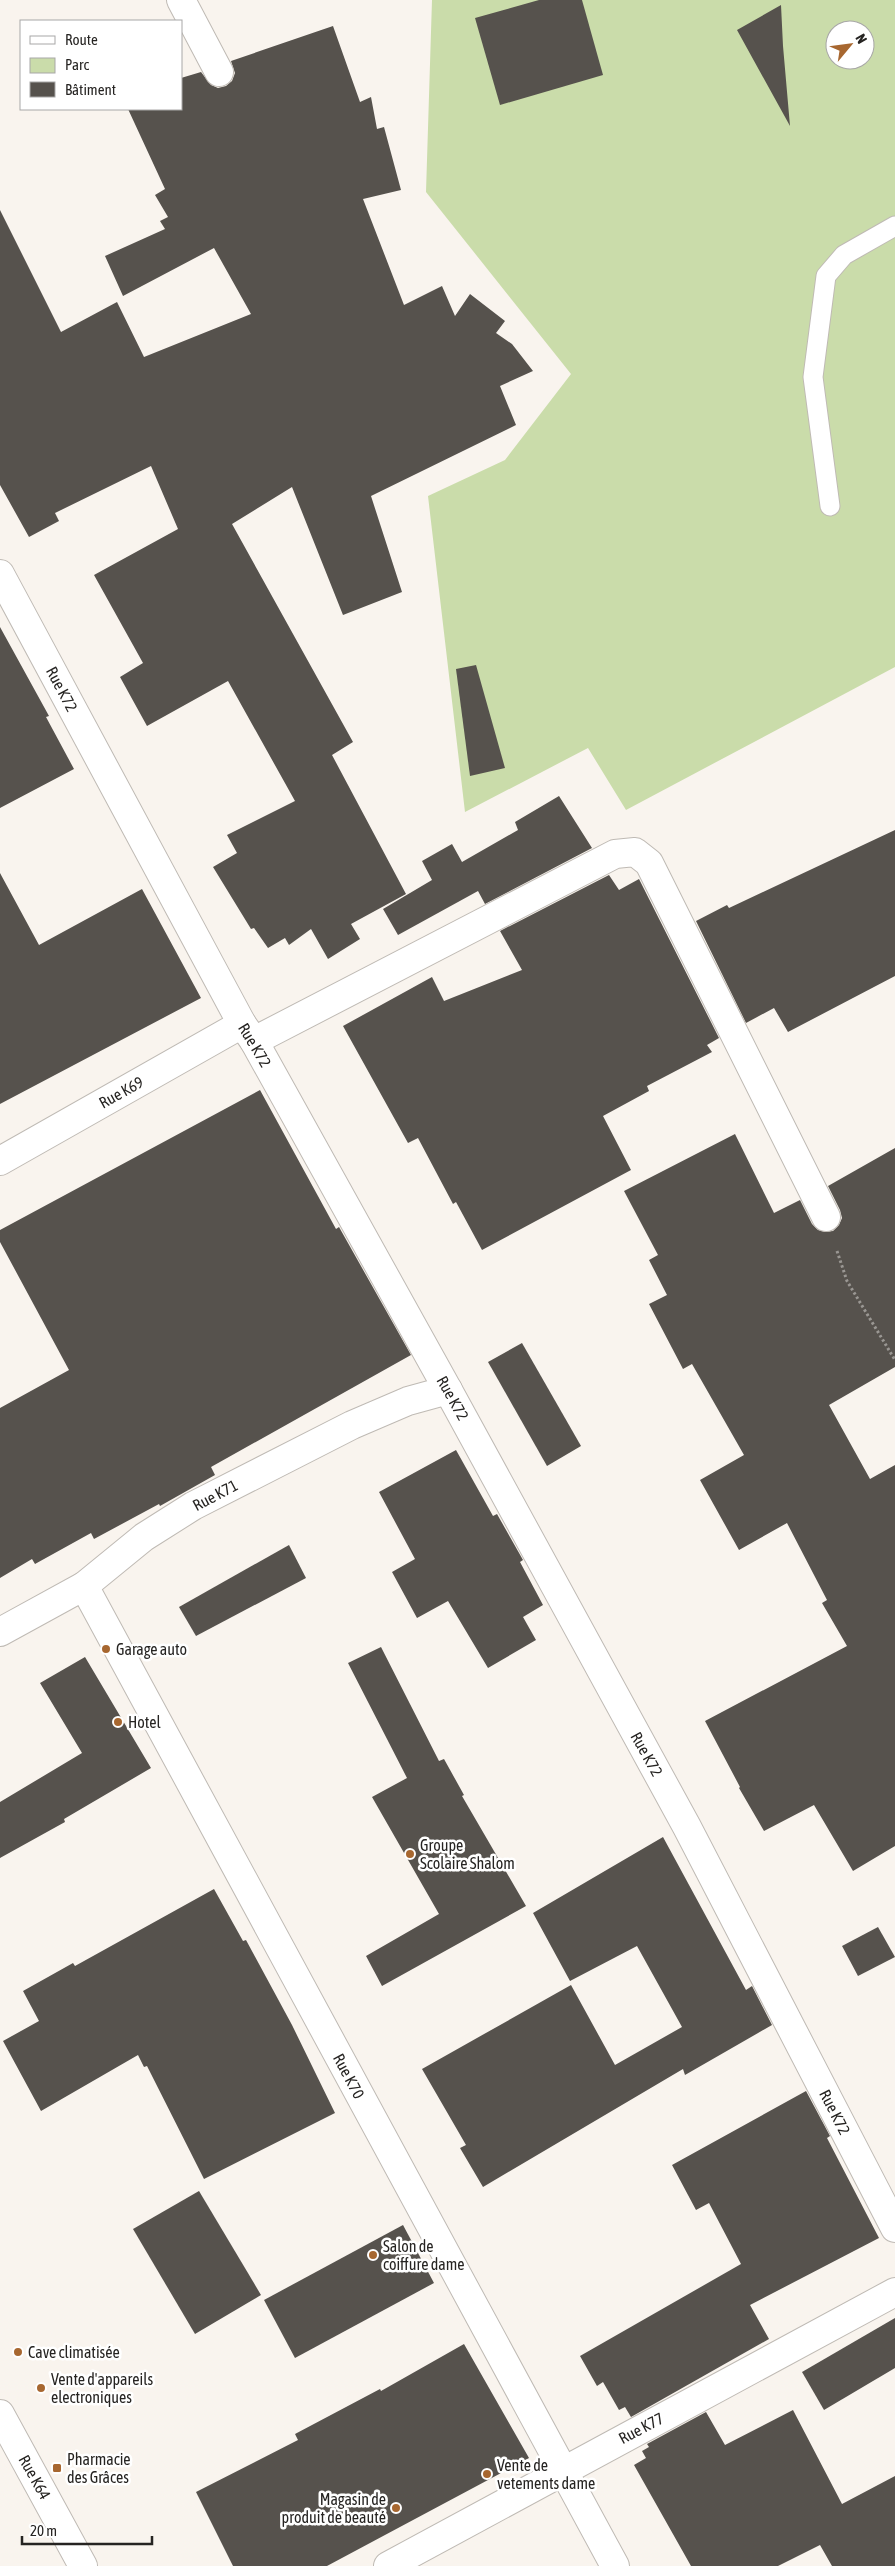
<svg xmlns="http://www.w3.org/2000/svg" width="895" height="2566" font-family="'Asap Condensed',sans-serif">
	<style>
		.green { fill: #cadcaa; fill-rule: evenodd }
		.building { fill: #56524d }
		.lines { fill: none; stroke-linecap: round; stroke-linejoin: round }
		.service-casing { stroke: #bfbab4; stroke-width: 21 }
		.minor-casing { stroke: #bfbab4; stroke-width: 30 }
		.tertiary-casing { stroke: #bfbab4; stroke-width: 30 }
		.path { stroke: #9a9793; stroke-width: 3; stroke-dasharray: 2.5 2.5; stroke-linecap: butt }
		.service { stroke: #fff; stroke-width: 19 }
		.minor { stroke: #fff; stroke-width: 28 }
		.tertiary { stroke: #fff; stroke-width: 28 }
		.poi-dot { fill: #a76730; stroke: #fff; stroke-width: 2 }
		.labels { text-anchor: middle; stroke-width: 5; stroke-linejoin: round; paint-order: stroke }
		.street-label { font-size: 16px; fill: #262422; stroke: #fff }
		.poi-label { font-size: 16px; fill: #262422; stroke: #fff; text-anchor: start }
	</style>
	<rect width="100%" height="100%" fill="#f9f4ee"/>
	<!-- green -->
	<path class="green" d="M432,0h463v667l-269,143 -38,-62 -123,64 -37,-316 77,-36 66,-86 -145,-182zM835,30h30v30h-30z"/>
	<!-- building -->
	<g class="building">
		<path d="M539,0h43l21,75 -103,30 -25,-87z"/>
		<path d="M781,5l2,41 7,80 -53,-96z"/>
		<path d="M333,26l27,76 11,-5 6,32 7,-2 17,63 -38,9 41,106 38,-19 13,30 15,-22 35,27 -9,12 16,11 21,27 -33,15 16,39 -145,71 31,96 -59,23 -51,-128 -60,37 121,218 -21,13 74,139 -55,30 9,15 -32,20 -17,-30 -22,16 -4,-7 -17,10 -14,-20 -3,1 -38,-62 24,-14 -10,-18 68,-34 -67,-120 -81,45 -27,-49 23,-14 -49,-88 84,-46 -27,-63 -96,47 4,8 -30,16 -29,-52v-275l61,122 56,-30 27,55 107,-43 -37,-66 -91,48 -18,-40 60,-27 -5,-8 8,-4 -13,-22 10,-6 -37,-80h53v-31l20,-6 10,13 7,3 8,-2 6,-5 3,-8 -4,-12z"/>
		<path d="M0,627l49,89 -3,1 28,52 -74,39z"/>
		<path d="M476,665l29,103 -35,8 -14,-107z"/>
		<path d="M559,796l33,52 -107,56 -7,-13 -80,44 -15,-26 49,-29 -10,-19 30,-17 10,18 56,-32 -3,-8z"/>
		<path d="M895,830v146l-107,56 -14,-24 -28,15 -50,-102 31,-16 2,3z"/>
		<path d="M0,873l39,72 103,-56 59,109 -201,106z"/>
		<path d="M609,875l10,15 20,-11 80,159 -12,7 5,7 -65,34 2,5 -46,25 28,54 -149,80 -26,-48 -3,2 -35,-66 -10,5 -65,-117 89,-49 12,24 78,-31 -22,-39z"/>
		<path d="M260,1090l76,139 3,-2 72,128 -200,112 4,8 -55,31 -1,-2 -65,35 -3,-6 -56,31 -3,-5 -32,19v-170l69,-38 -69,-128v-12z"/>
		<path d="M735,1134l39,79 26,-13 12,24 6,6 7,2 8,-1 6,-6 3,-7 -2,-8 -12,-24 67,-38v219l-66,38 41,74 25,-14v381l-42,25 -39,-66 -50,26 -25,-43 1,-1 -35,-66 142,-75 -25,-43 5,-3 -40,-77 -48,27 -39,-70 44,-25 -52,-91 -9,5 -34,-65 18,-9 -18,-35 9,-5 -34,-64z"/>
		<path d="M522,1343l59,103 -34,20 -59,-104z"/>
		<path d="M456,1450l37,66 4,-2 26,46 -3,2 23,43 -20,12 13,23 -48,28 -40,-67 -31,17 -25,-46 23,-13 -36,-67z"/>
		<path d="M289,1545l17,33 -110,58 -17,-29z"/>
		<path d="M381,1647l58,114 5,-2 20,36 -2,1 64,110 -144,80 -16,-30 73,-42 -67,-117 35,-19 -59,-115z"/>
		<path d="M85,1657l66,111 -87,51 1,3 -65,36v-56l82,-49 -42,-70z"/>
		<path d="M663,1837l83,153 6,-4 20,39 -87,50 -2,-6 -200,118 -23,-39 6,-3 -44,-76 149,-84 44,80 67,-38 -45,-81 -67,35 -37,-68z"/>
		<path d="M214,1889l29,52 3,-1 46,85 43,88 -131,66 -57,-113 -3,1 -6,-12 -97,56 -38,-70 36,-20 -16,-30 50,-28 2,3z"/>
		<path d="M878,1927l17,30 -37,19 -16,-30z"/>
		<path d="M806,2091l24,45 -3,2 52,100 -129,67 19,34 -138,78 -6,-10 -6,3 -16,-28 -6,4 -17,-30 161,-92 -32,-61 -13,7 -24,-45z"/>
		<path d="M199,2191l62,104 -66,39 -62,-105z"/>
		<path d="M403,2225l31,58 -139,75 -31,-58z"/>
		<path d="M895,2318v50l-71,42 -22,-38z"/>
		<path d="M464,2344l65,114 -202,108h-94l-37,-74 102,-52 -3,-6 85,-45 1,2z"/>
		<path d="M793,2410l49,94 53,-28v90h-63l-12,-21 -42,21h-87l-57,-101 12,-7 -4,-7 7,-4 -2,-3 59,-32 19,33z"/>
	</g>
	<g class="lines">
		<defs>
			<path id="service" d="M830,506l-17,-129 13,-101 18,-21 51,-29"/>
			<g id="minor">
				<path d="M181,0l38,72"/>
				<path d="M0,574l242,450 12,17 194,349 239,437 208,401"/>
				<path d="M254,1041l361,-187 20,-2 14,11 177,354"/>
				<path d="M0,1161l242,-137"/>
				<path d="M84,1586l531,980"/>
				<path d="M0,1632l84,-46 60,-49 49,-31 159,-81 56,-24 40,-11"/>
				<path d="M388,2566l507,-274"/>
			</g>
			<path id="tertiary" d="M0,2414l83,152"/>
		</defs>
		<!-- service casing -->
		<use href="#service" class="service-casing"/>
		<!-- minor casing -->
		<use href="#minor" class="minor-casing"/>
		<!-- tertiary casing -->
		<use href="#tertiary" class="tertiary-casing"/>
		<!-- path -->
		<path class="path" d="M837,1251l10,30 48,79"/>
		<!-- service -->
		<use href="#service" class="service"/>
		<!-- minor -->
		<use href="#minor" class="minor"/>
		<!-- tertiary -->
		<use href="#tertiary" class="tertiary"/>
	</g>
	<!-- markers -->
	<g class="poi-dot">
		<circle cx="106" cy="1649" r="5"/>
		<circle cx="118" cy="1722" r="5"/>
		<circle cx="410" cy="1854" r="5"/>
		<circle cx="373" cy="2255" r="5"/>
		<circle cx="18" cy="2352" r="5"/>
		<circle cx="41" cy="2388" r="5"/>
		<rect x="52" y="2463" width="10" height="10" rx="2.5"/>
		<circle cx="487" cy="2474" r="5"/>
		<circle cx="396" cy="2508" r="5"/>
	</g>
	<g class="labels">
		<!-- street labels -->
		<g class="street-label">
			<text transform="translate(62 689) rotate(62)" y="6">Rue K72</text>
			<text transform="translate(255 1045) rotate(59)" y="6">Rue K72</text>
			<text transform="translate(121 1092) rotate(-29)" y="6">Rue K69</text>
			<text transform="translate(453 1398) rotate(61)" y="6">Rue K72</text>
			<text transform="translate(215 1495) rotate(-28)" y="6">Rue K71</text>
			<text transform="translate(647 1754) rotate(61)" y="6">Rue K72</text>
			<text transform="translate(349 2076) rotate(62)" y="6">Rue K70</text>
			<text transform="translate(835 2112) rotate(63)" y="6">Rue K72</text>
			<text transform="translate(641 2428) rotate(-28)" y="6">Rue K77</text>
			<text transform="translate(35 2477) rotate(61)" y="6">Rue K64</text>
		</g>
		<!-- poi labels -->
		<g class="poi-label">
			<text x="116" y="1655">Garage auto</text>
			<text x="128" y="1728">Hotel</text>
			<text x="420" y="1851">Groupe<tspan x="420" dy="18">Scolaire Shalom</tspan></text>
			<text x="383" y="2252">Salon de<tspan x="383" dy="18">coiffure dame</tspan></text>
			<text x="28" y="2358">Cave climatisée</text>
			<text x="51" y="2385">Vente d'appareils<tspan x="51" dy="18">electroniques</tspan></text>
			<text x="67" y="2465">Pharmacie<tspan x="67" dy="18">des Grâces</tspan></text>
			<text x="497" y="2471">Vente de<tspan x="497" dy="18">vetements dame</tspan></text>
			<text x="386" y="2505" text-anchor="end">Magasin de<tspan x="386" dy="18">produit de beauté</tspan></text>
		</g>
	</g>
	<!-- legend -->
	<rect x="20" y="20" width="162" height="90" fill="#ffffff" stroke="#a8a7a7"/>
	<rect x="30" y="36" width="25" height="8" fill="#ffffff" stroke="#a8a7a7"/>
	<text x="65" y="45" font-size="15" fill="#262422">Route</text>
	<rect x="30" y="58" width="25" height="15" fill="#cadcaa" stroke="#a8a7a7"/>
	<text x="65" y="70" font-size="15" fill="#262422">Parc</text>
	<rect x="30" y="82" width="25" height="15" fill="#56524d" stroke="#a8a7a7"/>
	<text x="65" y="95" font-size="15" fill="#262422">Bâtiment</text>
	<!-- north arrow -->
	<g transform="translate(850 45) rotate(61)"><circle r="24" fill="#ffffff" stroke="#a8a7a7"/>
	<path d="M0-4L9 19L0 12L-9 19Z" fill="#a76730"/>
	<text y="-8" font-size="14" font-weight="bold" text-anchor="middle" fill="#262422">N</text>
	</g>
	<!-- scale -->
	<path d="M22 2536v8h130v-8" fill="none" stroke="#262422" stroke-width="2.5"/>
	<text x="30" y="2536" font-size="15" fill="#262422" stroke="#ffffff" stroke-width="4" paint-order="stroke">20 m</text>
</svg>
